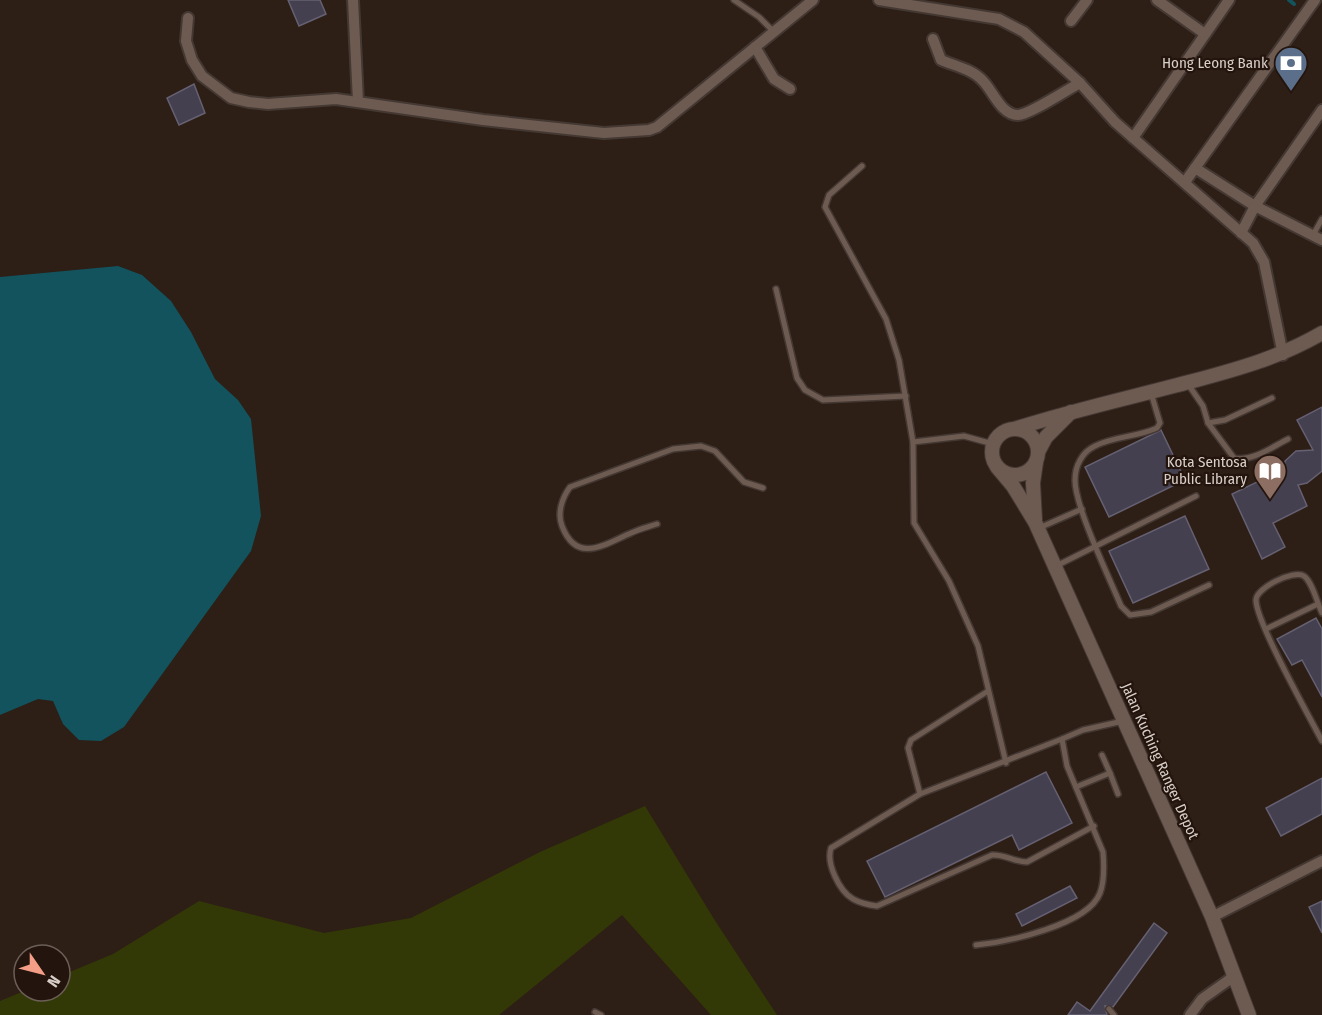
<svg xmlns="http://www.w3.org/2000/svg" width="1322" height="1015" font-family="'Fira Sans Condensed',sans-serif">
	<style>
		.green { fill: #333906 }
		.water { fill: #12535d }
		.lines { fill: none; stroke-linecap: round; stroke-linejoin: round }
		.stream { stroke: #12535d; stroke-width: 4 }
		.building { fill: #444050; stroke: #656172; stroke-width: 1.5 }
		.service-casing { stroke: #443833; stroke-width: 8 }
		.minor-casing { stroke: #443833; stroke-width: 14 }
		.tertiary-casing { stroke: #443833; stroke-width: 16 }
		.service { stroke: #6d5b51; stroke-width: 5 }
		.minor { stroke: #6d5b51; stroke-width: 10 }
		.tertiary { stroke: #6d5b51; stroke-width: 14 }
		.labels { text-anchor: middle; stroke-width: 4.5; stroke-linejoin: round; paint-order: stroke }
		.poi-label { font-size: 15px; fill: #d9cfc9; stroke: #23150d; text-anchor: end }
		.street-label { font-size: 15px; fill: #d9cfc9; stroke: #23150d }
	</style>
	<rect width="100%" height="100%" fill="#2d1e16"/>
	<!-- green -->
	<path class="green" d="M645,806l69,113 63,96h-66l-89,-100 -123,100h-499v-14l24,-10h36v-15l53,-22 86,-53 125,32 87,-15 129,-66z"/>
	<!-- water -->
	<path class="water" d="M118,266l24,9 29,26 20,31 24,47 23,21 13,19 10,97 -10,35 -127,176 -23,14 -22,-1 -16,-16 -10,-23 -15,-2 -38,16v-438z"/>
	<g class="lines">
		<!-- stream -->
		<path class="stream" d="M1289,0l5,4"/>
	</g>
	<!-- building -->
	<g class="building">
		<path d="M288,0h32l6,14 -27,12z"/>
		<path d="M194,84l11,29 -26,12 -12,-27z"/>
		<path d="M1322,407v64l-15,12 -9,2 9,21 -34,17 12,24 -23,12 -30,-65 52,-25 1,-8 11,-10 17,-1 -16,-30z"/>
		<path d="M1161,430l24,50 -76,37 -24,-50z"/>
		<path d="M1185,516l24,53 -76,34 -24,-52z"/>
		<path d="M1316,618l6,11v68l-20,-37 -10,5 -15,-26z"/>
		<path d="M1046,772l26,51 -53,27 -7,-15 -127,62 -18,-36z"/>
		<path d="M1322,778v36l-41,22 -15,-28z"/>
		<path d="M1070,886l7,12 -55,28 -6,-12z"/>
		<path d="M1322,901v32l-13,-26z"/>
		<path d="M1154,923l13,10 -54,74 -8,-1 2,9h-39l9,-13 13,9z"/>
	</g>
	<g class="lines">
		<defs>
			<g id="service">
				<path d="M734,0l25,17 15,15"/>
				<path d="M862,166l-33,29 -4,12 61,112 13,41 14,82 51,-6 29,8"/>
				<path d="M1313,235l9,-16"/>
				<path d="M776,289l21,89 8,12 18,10 83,-4"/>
				<path d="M1188,384l15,22 5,17 17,-3 47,-22"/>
				<path d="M1151,393l9,30 -3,5c-19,9 -43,8 -62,18 -13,6 -20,20 -20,34 0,27 34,97 46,126l9,9 21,-3 58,-27"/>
				<path d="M1208,423l26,35c18,4 38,-11 54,-19"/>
				<path d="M913,442l1,81 35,58 29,65 28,117"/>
				<path d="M657,524c-9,3 -18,5 -26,9 -26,11 -54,32 -69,-7 -5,-13 0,-28 8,-39l103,-38 28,-3 14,5 29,31 19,6"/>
				<path d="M1039,528l43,-19"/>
				<path d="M1056,566l140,-70"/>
				<path d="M1322,613c-5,-10 -9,-30 -18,-37 -10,-7 -48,12 -48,24 0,22 53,116 66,141"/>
				<path d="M1266,629l52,-25"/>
				<path d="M1062,739l-142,55 -89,54c-5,15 8,43 22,51 7,4 16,6 24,7l115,-51c13,-1 22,7 35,7l67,-36"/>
				<path d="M1102,755l8,18"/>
				<path d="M1076,787l34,-14 8,21"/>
				<path d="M920,794l-12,-46 3,-8 77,-49"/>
				<path d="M976,945c31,-3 112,-20 124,-52 5,-13 4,-29 3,-41l-36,-86 -5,-27 21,-9 40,-9"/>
				<path d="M1109,1009l5,6"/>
				<path d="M595,1012l6,3"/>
			</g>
			<g id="minor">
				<path d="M353,0l5,101"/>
				<path d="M879,0l120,19 25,13 56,51 35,39 138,121 11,19 19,93"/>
				<path d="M1157,0l48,34"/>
				<path d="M188,18l-2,23 6,19 10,16 29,22 18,4 19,2 68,-5 147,21 121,13 45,-3 8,-3 156,-127"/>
				<path d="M1071,21l16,-21"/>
				<path d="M933,39l8,21c14,6 31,9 42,21 10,10 18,34 35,34 11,0 50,-26 62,-32"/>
				<path d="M755,47l19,32 16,10"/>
				<path d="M1133,138l96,-138"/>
				<path d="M1195,168l60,38 67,34"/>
				<path d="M1185,182l130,-182"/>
				<path d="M1241,233l14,-27 67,-96"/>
				<path d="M1212,917l110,-56"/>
				<path d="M1190,1015l12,-16 31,-22"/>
			</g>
			<g id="tertiary">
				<circle cx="1015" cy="452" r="23"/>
				<path d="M1014,429c59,-19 119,-32 179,-48 45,-12 88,-24 129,-48"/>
				<path d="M1038,452l8,-15 25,-25"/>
				<path d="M997,467l16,19 22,36 177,395 37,98"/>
				<path d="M1035,520l-2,-37 3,-21"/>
			</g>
		</defs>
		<!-- service casing -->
		<use href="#service" class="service-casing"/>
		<!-- minor casing -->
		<use href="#minor" class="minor-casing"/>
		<!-- tertiary casing -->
		<use href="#tertiary" class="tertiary-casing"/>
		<!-- service -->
		<use href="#service" class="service"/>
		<!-- minor -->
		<use href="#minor" class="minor"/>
		<!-- tertiary -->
		<use href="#tertiary" class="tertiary"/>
	</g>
	<!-- icons -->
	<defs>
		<symbol id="bank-pin" viewBox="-11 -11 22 30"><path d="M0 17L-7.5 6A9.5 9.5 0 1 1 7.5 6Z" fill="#5c6f8a" stroke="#23150d"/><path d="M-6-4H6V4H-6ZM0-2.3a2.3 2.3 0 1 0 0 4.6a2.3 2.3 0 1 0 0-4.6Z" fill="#fff"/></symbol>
		<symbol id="library-pin" viewBox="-11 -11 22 30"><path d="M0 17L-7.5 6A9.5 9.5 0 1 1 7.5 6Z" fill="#8d6e63" stroke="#23150d"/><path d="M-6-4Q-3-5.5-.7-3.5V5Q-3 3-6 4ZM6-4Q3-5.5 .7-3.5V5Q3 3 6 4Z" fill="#fff"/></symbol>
	</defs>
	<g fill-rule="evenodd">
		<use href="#bank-pin" x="1272" y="44" width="38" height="52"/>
		<use href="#library-pin" x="1251" y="452" width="38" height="52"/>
	</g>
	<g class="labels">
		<!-- poi labels -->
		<g class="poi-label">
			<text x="1268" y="68">Hong Leong Bank</text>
			<text x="1247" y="467">Kota Sentosa<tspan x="1247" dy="17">Public Library</tspan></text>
		</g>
		<!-- street labels -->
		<g class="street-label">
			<text transform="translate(1160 761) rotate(66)" y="5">Jalan Kuching Ranger Depot</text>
		</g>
	</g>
	<!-- north arrow -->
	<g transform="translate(42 973) rotate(125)"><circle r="28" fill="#23150d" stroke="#6c5f58" stroke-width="1.5"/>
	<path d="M0-4.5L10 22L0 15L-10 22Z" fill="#f49e87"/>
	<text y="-9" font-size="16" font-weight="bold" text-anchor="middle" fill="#d9cfc9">N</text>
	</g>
</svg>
